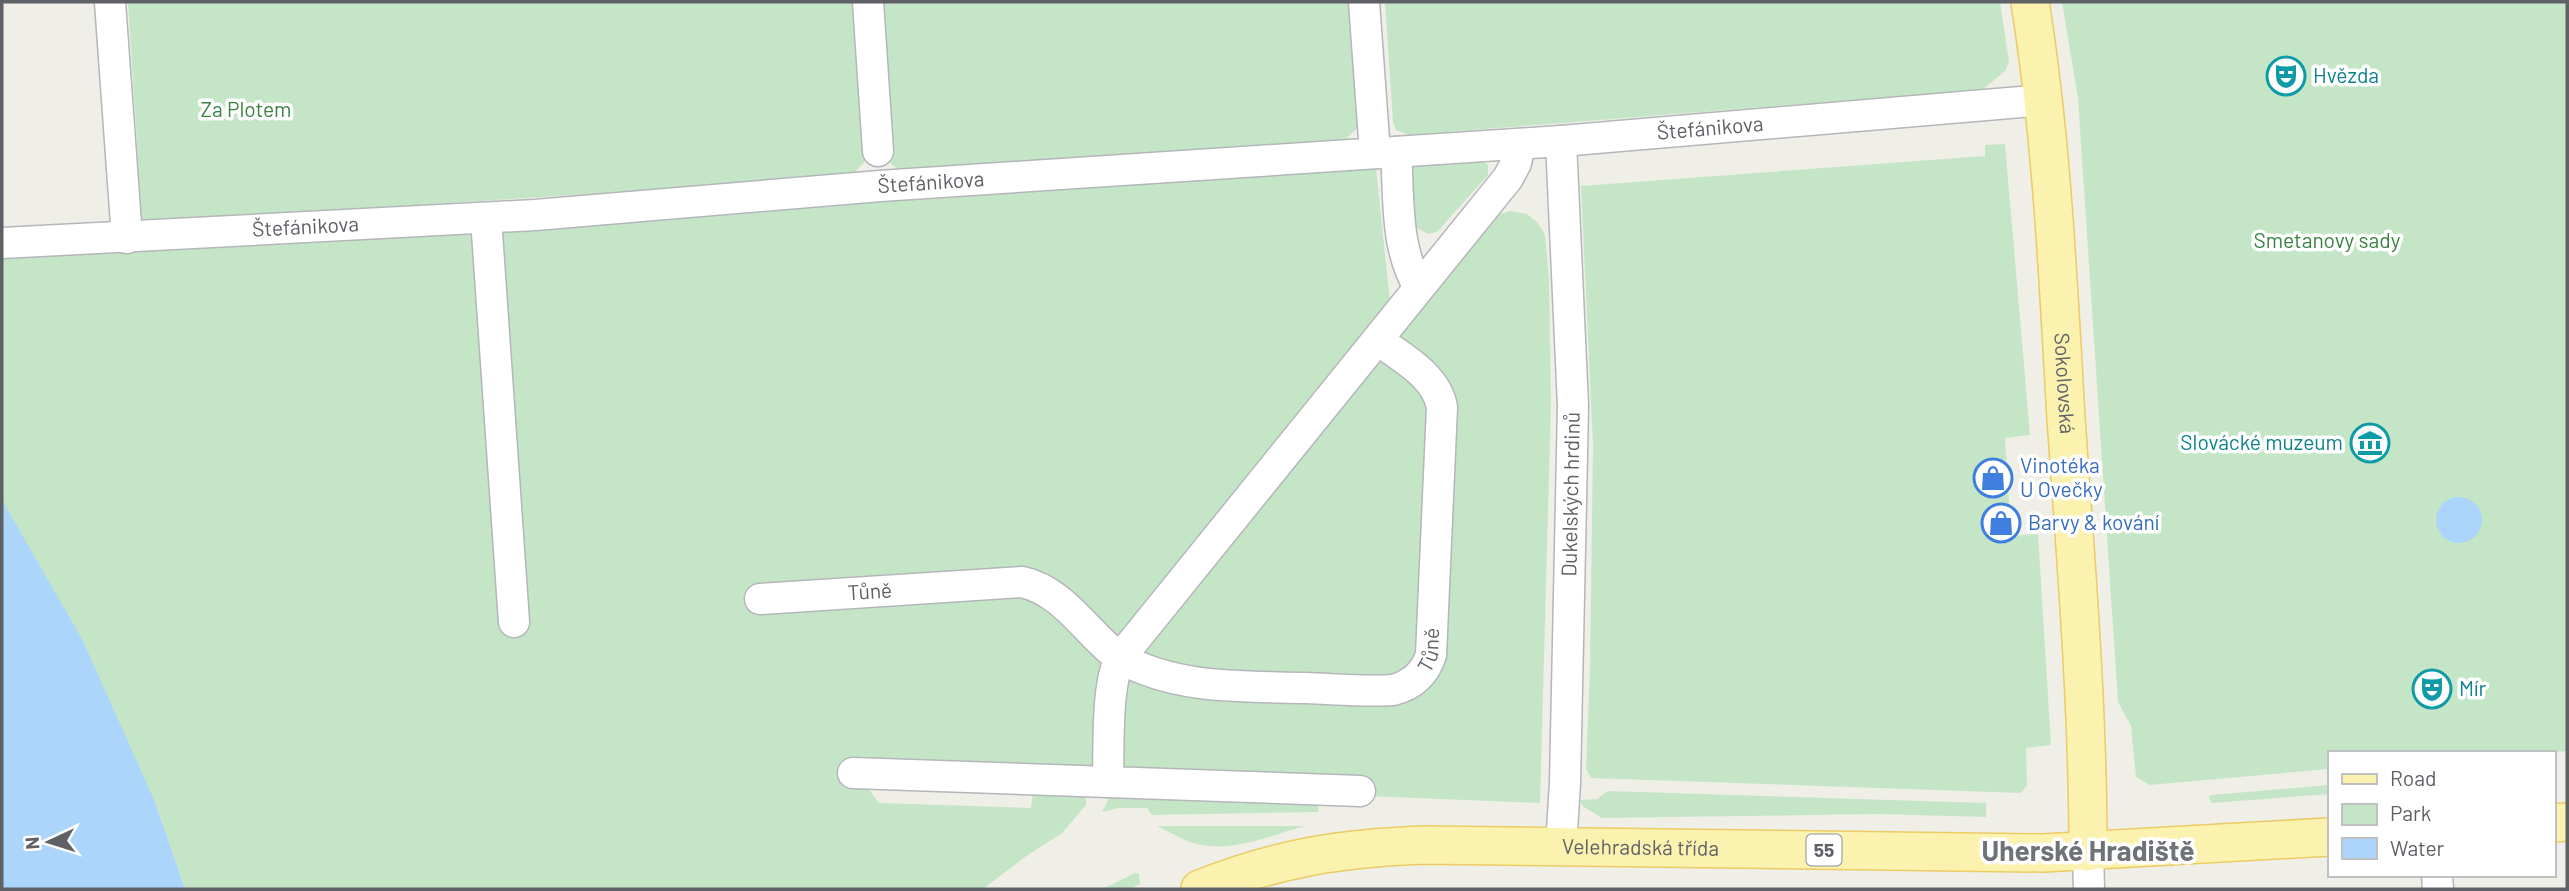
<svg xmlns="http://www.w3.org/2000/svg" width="2569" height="891" font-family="Barlow,sans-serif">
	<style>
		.green { fill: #c5e6c6 }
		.water { fill: #abd5fb }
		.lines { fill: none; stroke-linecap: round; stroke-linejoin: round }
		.minor-casing { stroke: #b4b6ba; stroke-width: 33 }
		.major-casing { stroke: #ebcb64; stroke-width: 40 }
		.minor { stroke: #fff; stroke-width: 30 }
		.major { stroke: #fbf2b0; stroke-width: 37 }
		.labels { text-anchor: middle; stroke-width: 7; stroke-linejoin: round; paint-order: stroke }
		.shield { fill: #fff; stroke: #8e9094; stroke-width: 2 }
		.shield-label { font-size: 19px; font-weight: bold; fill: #5e6166 }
		.culture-label { font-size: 21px; fill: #0d838f; stroke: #fff; text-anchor: start }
		.park-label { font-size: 21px; fill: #398240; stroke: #fff }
		.street-label { font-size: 21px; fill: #5e6166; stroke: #fff }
		.shop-label { font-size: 21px; fill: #366cbe; stroke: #fff; text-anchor: start }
		.district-label { font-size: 28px; font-weight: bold; fill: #6f7378; stroke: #fff }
	</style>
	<rect width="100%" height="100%" fill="#efeee7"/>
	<!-- green -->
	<g class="green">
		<path d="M128,2h729l9,158 -12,13 -82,9 -630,41z"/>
		<path d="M879,2h473l7,124 -13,13 -443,34 -12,-9 -4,-28z"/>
		<path d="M1385,2h615l9,60 -4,9 -23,19 -573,45 -13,-5 -3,-8z"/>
		<path d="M2062,2h505v749l-23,2h-215v16l-179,16 -14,-8 -5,-51 -13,-24 -40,-604z"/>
		<path d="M2005,144l25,291 -25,3 6,98 27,-2 13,211 -25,3 1,37 -6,8 -430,-15 -5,-9 4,-101 3,-222 -12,-260 404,-30v-11z"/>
		<path d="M1481,161l7,4v10l-51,57 -9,2 -13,-7 -6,-57 3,-3z"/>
		<path d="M1376,168l16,153 101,-105 17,-5 17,3 11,9 7,12 4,43 2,125 -11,400 -221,-9 -1,18 -166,3 -5,-7h-29l-16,4 6,-12 9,-8 -249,-4 11,15 152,5 2,-16 53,1v12l-24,28 -37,24 -42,32h-798l-30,-87 -153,-302v-245l73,-1z"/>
		<path d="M2329,785v9l-117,9 -3,-5 2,-3z"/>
		<path d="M1608,791l378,12v14l-109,-3 -275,4 -18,-11 -5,-7 18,-1z"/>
		<path d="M1157,826h148c-33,9 -73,27 -108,18 -13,-3 -27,-12 -40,-18z"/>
		<path d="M1135,873l4,1 1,10 -10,5h-27z"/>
	</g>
	<!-- water -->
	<g class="water">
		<circle cx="2459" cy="520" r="23"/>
		<path d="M2,500l80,139 73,163 30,87h-183z"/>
	</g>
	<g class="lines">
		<defs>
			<g id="minor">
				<path d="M110,2l17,236"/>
				<path d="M868,2l10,149"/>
				<path d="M1364,2l11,151"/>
				<path d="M1396,152c3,43 -1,97 23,135"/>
				<path d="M486,218l28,404"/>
				<path id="s1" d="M2,243l533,-28 345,-29 681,-45 483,-41"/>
				<path id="s2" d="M760,599l262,-17c42,9 65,52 98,76l388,-480 8,-15 4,-19"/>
				<path d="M853,773l255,9"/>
				<path id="s3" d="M1360,791l-252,-9c1,-32 -2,-97 12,-124 58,32 123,28 186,30 29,1 59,4 87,2 20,-5 32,-17 38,-35l11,-248c-6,-32 -40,-49 -64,-67"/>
				<path id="s4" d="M1561,846l4,-63 8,-377 -12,-265"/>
				<path d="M2088,852l1,37"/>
				<path d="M2437,875l1,14"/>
			</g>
			<g id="major">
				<path id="s5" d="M2030,2c22,138 28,277 36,416 10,145 22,289 22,434"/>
				<path d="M2553,823l14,-1"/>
				<path id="s6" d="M1200,889c78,-31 141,-41 224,-44l619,8 286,-16"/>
			</g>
		</defs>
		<!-- minor casing -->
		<use href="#minor" class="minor-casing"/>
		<!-- major casing -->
		<use href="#major" class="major-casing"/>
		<!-- minor -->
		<use href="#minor" class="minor"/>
		<!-- major -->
		<use href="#major" class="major"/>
	</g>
	<!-- icons -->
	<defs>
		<symbol id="theatre-ring" viewBox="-11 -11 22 22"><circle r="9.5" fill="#fff" stroke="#0f9aa8" stroke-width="1.5"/><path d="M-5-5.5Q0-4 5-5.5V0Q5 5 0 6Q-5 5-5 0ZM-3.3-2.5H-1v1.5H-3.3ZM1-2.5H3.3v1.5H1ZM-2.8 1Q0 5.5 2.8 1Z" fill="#0f9aa8"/></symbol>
		<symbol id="museum-ring" viewBox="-11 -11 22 22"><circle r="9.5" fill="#fff" stroke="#0f9aa8" stroke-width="1.5"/><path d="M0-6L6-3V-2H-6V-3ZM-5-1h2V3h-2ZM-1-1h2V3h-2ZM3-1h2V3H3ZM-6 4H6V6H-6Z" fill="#0f9aa8"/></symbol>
		<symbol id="shop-ring" viewBox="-11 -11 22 22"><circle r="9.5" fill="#fff" stroke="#3f7fe0" stroke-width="1.5"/><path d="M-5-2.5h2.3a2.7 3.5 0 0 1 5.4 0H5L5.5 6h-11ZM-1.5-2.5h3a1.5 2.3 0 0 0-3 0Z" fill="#3f7fe0"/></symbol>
	</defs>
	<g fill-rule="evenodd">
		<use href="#theatre-ring" x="2264" y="54" width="44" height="44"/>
		<use href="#museum-ring" x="2348" y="421" width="44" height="44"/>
		<use href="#shop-ring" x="1971" y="456" width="44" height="44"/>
		<use href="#shop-ring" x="1979" y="501" width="44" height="44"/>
		<use href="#theatre-ring" x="2410" y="667" width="44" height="44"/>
	</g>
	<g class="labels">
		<!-- shield labels -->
		<rect class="shield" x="1806.5" y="834.5" width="35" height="31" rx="5"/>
		<g class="shield-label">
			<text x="1824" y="857">55</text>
		</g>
		<!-- culture labels -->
		<g class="culture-label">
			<text x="2313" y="83">Hvězda</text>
			<text x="2343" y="450" text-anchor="end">Slovácké muzeum</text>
			<text x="2459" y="696">Mír</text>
		</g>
		<!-- park labels -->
		<g class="park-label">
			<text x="246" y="117">Za Plotem</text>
			<text x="2327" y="248">Smetanovy sady</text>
		</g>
		<!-- street labels -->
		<g class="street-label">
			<text dy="7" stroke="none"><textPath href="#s1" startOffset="1712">Štefánikova</textPath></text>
			<text dy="7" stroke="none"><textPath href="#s1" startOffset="931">Štefánikova</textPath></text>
			<text dy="7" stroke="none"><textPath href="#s1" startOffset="304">Štefánikova</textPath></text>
			<text dy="7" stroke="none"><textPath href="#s5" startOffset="383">Sokolovská</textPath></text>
			<text dy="7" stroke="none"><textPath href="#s4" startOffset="352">Dukelských hrdinů</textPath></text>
			<text dy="7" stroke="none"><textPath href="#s2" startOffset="110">Tůně</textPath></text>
			<text dy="7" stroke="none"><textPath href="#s3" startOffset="714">Tůně</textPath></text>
			<text dy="7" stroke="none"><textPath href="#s6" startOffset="446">Velehradská třída</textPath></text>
		</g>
		<!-- shop labels -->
		<g class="shop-label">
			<text x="2020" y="473">Vinotéka<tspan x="2020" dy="24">U Ovečky</tspan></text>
			<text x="2028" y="530">Barvy &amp; kování</text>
		</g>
		<!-- district labels -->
		<g class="district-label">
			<text x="2088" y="861">Uherské Hradiště</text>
		</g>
	</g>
	<!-- border -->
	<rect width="2569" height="891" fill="none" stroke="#5e6166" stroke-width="7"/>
	<!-- legend -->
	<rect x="2328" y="751" width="228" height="126" fill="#ffffff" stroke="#bfc0c2" stroke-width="2"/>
	<rect x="2342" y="774" width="35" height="10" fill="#fbf2b0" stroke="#bfc0c2" stroke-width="2"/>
	<text x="2390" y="786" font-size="21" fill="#5e6166">Road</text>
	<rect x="2342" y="804" width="35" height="21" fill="#c5e6c6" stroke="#bfc0c2" stroke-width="2"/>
	<text x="2390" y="821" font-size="21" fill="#5e6166">Park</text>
	<rect x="2342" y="838" width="35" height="21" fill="#abd5fb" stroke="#bfc0c2" stroke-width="2"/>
	<text x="2390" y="856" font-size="21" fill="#5e6166">Water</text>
	<!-- north arrow -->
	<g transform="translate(49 842) rotate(266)" stroke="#ffffff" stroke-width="5" paint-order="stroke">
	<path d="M0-5L12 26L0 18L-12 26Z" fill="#5e6166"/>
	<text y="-10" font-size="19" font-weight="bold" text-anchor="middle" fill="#5e6166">N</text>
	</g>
</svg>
